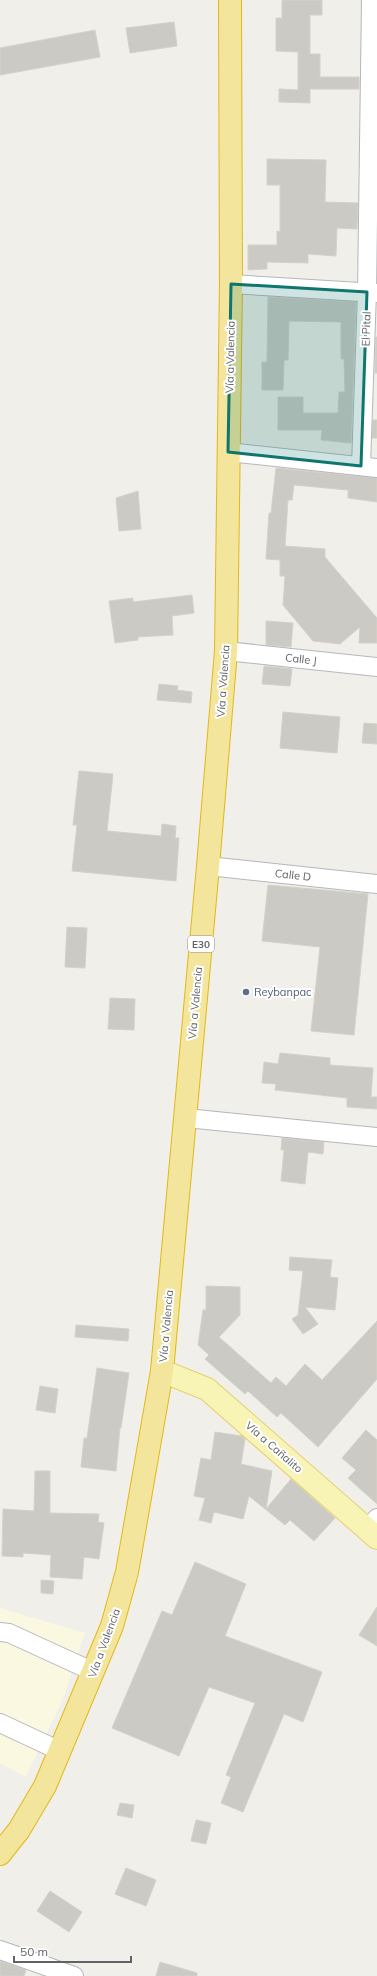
<svg xmlns="http://www.w3.org/2000/svg" width="377" height="1976" font-family="Mulish,sans-serif">
	<style>
		.commercial { fill: #fbf8e2 }
		.building { fill: #cccac5; stroke: #d4d2c7 }
		.lines { fill: none; stroke-linecap: round; stroke-linejoin: round }
		.minor-casing { stroke: #b5b7bb; stroke-width: 20 }
		.major-casing { stroke: #e5d06d; stroke-width: 24 }
		.highway-casing { stroke: #e2b817; stroke-width: 24 }
		.minor { stroke: #fff; stroke-width: 18 }
		.major { stroke: #f8f4b6; stroke-width: 22 }
		.highway { stroke: #f3e69c; stroke-width: 22 }
		.marked { fill: #0f766e; fill-opacity: 0.2; stroke: #0f766e; stroke-width: 3; stroke-linejoin: round }
		.service-dot { fill: #5c6f8a; stroke: #fff; stroke-width: 1.5 }
		.labels { text-anchor: middle; stroke-width: 4; stroke-linejoin: round; paint-order: stroke }
		.shield { fill: #fff; stroke: #909195; stroke-width: 1 }
		.shield-label { font-size: 10px; font-weight: bold; fill: #606267 }
		.street-label { font-size: 11px; fill: #606267; stroke: #fff }
		.service-label { font-size: 11px; fill: #4e5e75; stroke: #fff; text-anchor: start }
	</style>
	<rect width="100%" height="100%" fill="#f0efe9"/>
	<!-- commercial -->
	<path class="commercial" d="M0,1608l85,25 -22,66 -37,78 -26,-14z"/>
	<!-- building -->
	<g class="building">
		<path d="M282,0h40v15h-12v39h10v23h39v12h-49v14l-31,-1v-13l19,1v-38l-22,-1v-33h6z"/>
		<path d="M174,22l3,24 -47,7 -4,-25z"/>
		<path d="M95,30l5,27 -100,18v-27z"/>
		<path d="M267,159l59,1 -1,42 33,1 -1,26 -20,-1 -1,28 -28,-2v9l-41,-1v7l-19,1v-25h29v-14l3,1v-47h-13z"/>
		<path d="M268,297l88,5 -5,141 -30,-3 1,-10h-44v-33h25v16h35l1,-21h6l-1,-33h-3v-37l-52,-1 -1,39h-4l-1,30h-21v-28h5z"/>
		<path d="M376,337h1v36h-2z"/>
		<path d="M373,420h4v18h-5z"/>
		<path d="M276,468l101,10v24l-29,-4v-8l-54,-5 -2,15h-4l-3,46 40,3v8l52,61v25h-18l1,-16 -20,17 -27,-3 -30,-36 2,-29h-5v-16l-14,-1 3,-46h2z"/>
		<path d="M138,491l3,38 -22,2 -3,-33z"/>
		<path d="M192,595l2,18 -22,3 1,19 -35,2v3l-23,3 -6,-42 24,-3v4z"/>
		<path d="M266,621l27,2 -2,24 -25,-2z"/>
		<path d="M264,666l28,3 -2,17 -28,-2z"/>
		<path d="M159,684l19,2 -1,4 15,2 -1,11 -34,-3z"/>
		<path d="M283,712l57,5 -3,36 -57,-5z"/>
		<path d="M364,723l13,1v20l-15,-1z"/>
		<path d="M79,771l34,3 -6,57 54,5 1,-12 14,2 -1,12h4l-3,43 -104,-10 5,-46h-4z"/>
		<path d="M268,885l100,9 -14,141 -43,-4 9,-84 -58,-6z"/>
		<path d="M67,927l20,1 -2,40 -20,-1z"/>
		<path d="M110,998l25,1 -1,31 -26,-1z"/>
		<path d="M280,1053l50,5v7l43,3 -2,29h6v12l-30,-2v-9l-72,-8 1,-6 -14,-1 2,-21 14,2z"/>
		<path d="M282,1138l42,4 -1,12 -15,-2 -3,32 -24,-3 3,-31h-3z"/>
		<path d="M290,1257l42,3 -2,17 8,1 -3,32 -30,-3 13,17 -15,10 -11,-15 6,-4 5,-44 -14,-1z"/>
		<path d="M206,1286l34,1v28l-21,22 52,46 5,-6 10,9 19,-22 17,16 55,-59v58l-59,68 -37,-34 -4,4 -29,-26 -3,3 -40,-35 4,-4 -11,-10 5,-35h3z"/>
		<path d="M76,1325l53,4 -1,12 -53,-4z"/>
		<path d="M97,1368l32,5 -8,55h-1l-4,43 -35,-4 3,-29h3z"/>
		<path d="M40,1386l18,3 -3,24 -19,-3z"/>
		<path d="M366,1430l11,10v64l-29,-26 8,-8 -14,-12z"/>
		<path d="M215,1432l27,4 3,3 -4,25 31,7 -6,38 25,-30 44,39 -21,23 -24,-21 -5,5 -36,-29 -6,23 -29,-7 -3,11 -12,-3 6,-22 -11,-2 7,-38 10,2z"/>
		<path d="M35,1471h15v42l49,1 -1,8 6,1 -5,36 -15,-2 -2,22 -32,-2 1,-22 -28,-2v4l-21,-1 1,-47 31,2z"/>
		<path d="M195,1562l51,22 -21,52 97,36 -19,50 -19,-8 -41,98 -22,-9 10,-26 -5,-2 29,-72 -46,-16 -30,69 -67,-28 50,-117 10,4z"/>
		<path d="M41,1580l13,1 -1,13 -12,-1z"/>
		<path d="M377,1607v39l-18,-11z"/>
		<path d="M120,1803l14,2 -2,13 -15,-3z"/>
		<path d="M196,1820l15,3 -5,21 -15,-3z"/>
		<path d="M126,1868l30,12 -10,26 -31,-12z"/>
		<path d="M50,1891l32,21 -13,20 -32,-21z"/>
		<path d="M0,1961l26,9 -2,6h-24z"/>
		<path d="M160,1962l37,11v3h-41z"/>
	</g>
	<g class="lines">
		<defs>
			<g id="minor">
				<path d="M231,284l146,9"/>
				<path d="M228,452l149,16"/>
				<path d="M361,466l6,-174 4,-292"/>
				<path d="M226,651l151,16"/>
				<path d="M208,866l169,18"/>
				<path d="M186,1118l191,19"/>
				<path d="M368,1529l9,-11"/>
				<path d="M0,1632l9,1 85,39"/>
				<path d="M0,1723l60,28"/>
				<path d="M0,1950l74,26"/>
			</g>
			<path id="major" d="M162,1371l45,18 170,149"/>
			<path id="highway" d="M0,1854l19,-24 26,-44 67,-160 15,-54 35,-201 46,-505 18,-215 5,-367 -1,-284"/>
		</defs>
		<!-- minor casing -->
		<use href="#minor" class="minor-casing"/>
		<!-- major casing -->
		<use href="#major" class="major-casing"/>
		<!-- highway casing -->
		<use href="#highway" class="highway-casing"/>
		<!-- minor -->
		<use href="#minor" class="minor"/>
		<!-- major -->
		<use href="#major" class="major"/>
		<!-- highway -->
		<use href="#highway" class="highway"/>
	</g>
	<!-- marked area -->
	<path class="marked" d="M231,284l136,8 -6,174 -133,-14z"/>
	<!-- markers -->
	<circle class="service-dot" cx="246" cy="992" r="4"/>
	<g class="labels">
		<!-- shield labels -->
		<rect class="shield" x="188" y="936" width="26" height="16" rx="3"/>
		<g class="shield-label">
			<text x="201" y="948">E30</text>
		</g>
		<!-- street labels -->
		<g class="street-label">
			<text transform="translate(366 329) rotate(-88)" y="4">El Pital</text>
			<text transform="translate(230 357) rotate(-89)" y="4">Vía a Valencia</text>
			<text transform="translate(301 659) rotate(6)" y="4">Calle J</text>
			<text transform="translate(223 681) rotate(-86)" y="4">Vía a Valencia</text>
			<text transform="translate(293 875) rotate(6)" y="4">Calle D</text>
			<text transform="translate(195 1003) rotate(-85)" y="4">Vía a Valencia</text>
			<text transform="translate(166 1326) rotate(-85)" y="4">Vía a Valencia</text>
			<text transform="translate(274 1447) rotate(41)" y="4">Vía a Cañalito</text>
			<text transform="translate(104 1643) rotate(-70)" y="4">Vía a Valencia</text>
		</g>
		<!-- service labels -->
		<g class="service-label">
			<text x="254" y="996">Reybanpac</text>
		</g>
	</g>
	<!-- scale -->
	<path d="M14 1956v6h117v-6" fill="none" stroke="#606267" stroke-width="2"/>
	<text x="20" y="1956" font-size="12" fill="#606267" stroke="#ffffff" stroke-width="3" paint-order="stroke">50 m</text>
</svg>
